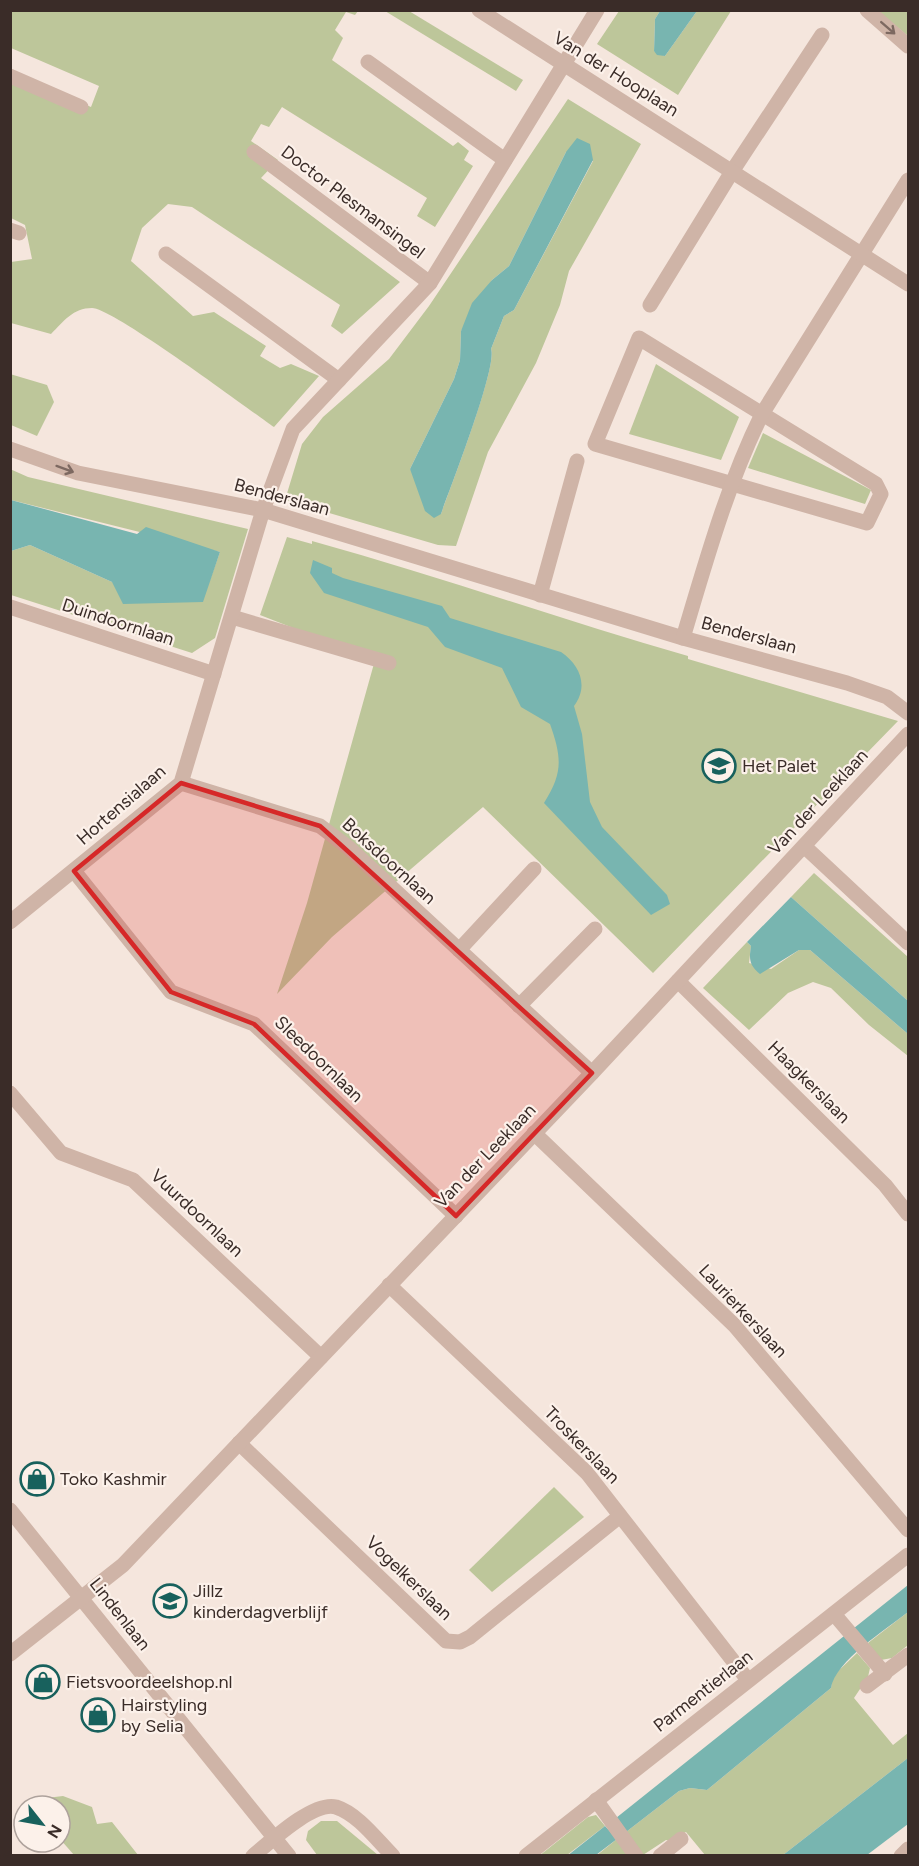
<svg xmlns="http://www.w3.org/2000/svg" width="919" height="1866" font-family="Figtree,sans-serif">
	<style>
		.green { fill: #bdc69a; fill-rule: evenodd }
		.water { fill: #78b5b0 }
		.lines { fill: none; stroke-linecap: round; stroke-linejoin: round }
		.minor { stroke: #cfb4a7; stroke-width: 15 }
		.tertiary { stroke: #cfb4a7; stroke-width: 15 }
		.oneway { stroke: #7d6961 }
		.marked { fill: #d62828; fill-opacity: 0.2; stroke: #d62828; stroke-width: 4.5; stroke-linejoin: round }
		.labels { text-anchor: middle; stroke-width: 4.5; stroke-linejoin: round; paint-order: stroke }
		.street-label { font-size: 18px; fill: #3a2c28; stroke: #fcf1ea }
		.poi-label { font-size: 18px; fill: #3a2c28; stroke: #fcf1ea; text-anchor: start }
	</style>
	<rect width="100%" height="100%" fill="#f5e6dd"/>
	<!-- green -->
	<g class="green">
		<path d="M11,11h347l-3,4 -9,-3 -11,18 8,8 -11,22 121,86 5,-4 11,9 -5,9 9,6 -38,61 -18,-11 10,-18 -145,-91 -13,20 -8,-3 -10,17 27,19 -17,18 139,104 -58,52 -11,-8 9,-21 -148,-98 -24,-3 -26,24 -11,33 62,55 21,-4 52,34 -6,10 20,12 11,-4 28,12 -45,51c-26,-18 -161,-119 -182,-119 -19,0 -28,13 -41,26l-40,-11v-61l21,-3 -7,-34 -14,-7v-145l80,34 8,-21 -88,-38z"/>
		<path d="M385,11h24l114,69 -7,11z"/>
		<path d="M619,11h41l-5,8 -1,32 11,5 32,-45h34l-53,84 -81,-51z"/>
		<path d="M878,11h30v25z"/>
		<path d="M568,99l73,45 -72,127 -9,34 -24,58 -48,89 -32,94 -18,-1 -153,-45 17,-56 21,-27 66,-58 40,-53zM566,152l27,9 -79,149 -10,6 -13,33c7,16 -41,140 -50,165l-31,-45 44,-90 6,-19 1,-29 31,-51 17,-14z"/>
		<path d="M656,364l83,53 -18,43 -92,-26z"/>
		<path d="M10,374l37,11 7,17 -17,34 -26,-11z"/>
		<path d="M763,433l108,57 -6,14 -117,-36z"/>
		<path d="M10,469l18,8 220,52 -33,109 -23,15 -181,-58v-44l19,-6 82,37 90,20 18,-50 -209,-52z"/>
		<path d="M287,537l25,7v-3c127,35 250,79 376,115v3l210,62 -245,252 -170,-166 -151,130 -55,57 30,-91 68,-243 -115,-45z"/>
		<path d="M814,873l94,84v44l-117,-104z"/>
		<path d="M747,942l4,4 -2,17 22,6 28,-19h11l98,84v22l-39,-31 -38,-37 -18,-6 -25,11 -39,37 -46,-42z"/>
		<path d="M554,1487l30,30 -92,75 -23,-22z"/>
		<path d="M908,1612v33l-16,13 -11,2 -13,-17z"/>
		<path d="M857,1653l13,15 -2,9 -14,21 39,47 15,-12v25l-125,97h-78l-19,-23 -16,9 -4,-1 -23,15 -17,-23 53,-41 11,-3 17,2 124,-102 2,-12z"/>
		<path d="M63,1796l29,11 5,17 15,-2 26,33h-64l-14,-16v-7l6,-2 -6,-5v-19h-22l-8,-6z"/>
		<path d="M596,1815l9,11 -38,29 -28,1 49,-39z"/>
		<path d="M321,1821h16l41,34h-61l-11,-15 2,-9z"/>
		<path d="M617,1839l12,17h-33z"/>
	</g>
	<!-- water -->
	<g class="water">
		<path d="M660,11h37l-32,45 -8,-1 -3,-4 1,-32z"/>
		<path d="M577,138l13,6 3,16 -79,150 -10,6 -13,33c7,17 -41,140 -50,165l-7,4 -9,-7 -15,-42 44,-90 6,-19 1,-29 11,-28 20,-23 17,-14 57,-114z"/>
		<path d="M11,500l126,34 9,-7 74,25 -17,50 -80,2 -11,-22 -82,-37 -19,6z"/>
		<path d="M313,560l19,8v5l11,5 99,28 8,12 111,34c19,13 28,34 13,54l8,28 8,68 12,25 65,68 3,9 -19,11 -107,-112c19,-30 18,-45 6,-79l-29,-17 -19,-39 -57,-21 -17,-20 -104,-34 -14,-20z"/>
		<path d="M791,897l117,104v33l-98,-84h-11l-39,24c-11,-9 -11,-15 -9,-28l-4,-4z"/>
		<path d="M908,1585v27c-21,17 -73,49 -77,76l-124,102 -17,-2 -11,3 -53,41 -10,-14z"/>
		<path d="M908,1758v66l-41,31h-84z"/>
		<path d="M605,1826l12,13 -21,16 -29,1z"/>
	</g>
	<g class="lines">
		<!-- minor -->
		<g class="minor">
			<path d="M867,10l41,36"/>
			<path d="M368,62l137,98"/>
			<path d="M10,76l71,31"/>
			<path d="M254,152l176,131"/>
			<path d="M10,230l9,3"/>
			<path d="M166,254l173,126"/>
			<path d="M650,305l83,-135 89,-135"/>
			<path d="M639,338l237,146 5,10 -14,29 -272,-79z"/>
			<path d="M10,449l68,24 185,37 420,128 164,45 40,14 21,16"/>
			<path d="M540,595l37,-134"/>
			<path d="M10,607l204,67"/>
			<path d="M232,617l157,46"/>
			<path d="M683,638c23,-77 44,-153 79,-224l146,-234"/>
			<path d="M181,783l139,43 29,22 243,225"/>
			<path d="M804,846l104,97"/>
			<path d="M74,871l97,121 83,32 202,192"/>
			<path d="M10,922l171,-139 82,-273 30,-81 137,-146 167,-273"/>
			<path d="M459,950l75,-81"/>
			<path d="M678,981l207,204 23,29"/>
			<path d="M519,1006l76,-77"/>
			<path d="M10,1093l51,60 72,27 188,177"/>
			<path d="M534,1133l200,192 174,205"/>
			<path d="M389,1285l198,188 161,207"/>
			<path d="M239,1443l207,198 14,1 10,-5 150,-121"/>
			<path d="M10,1510l279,346"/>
			<path d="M834,1614l51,60"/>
			<path d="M10,1654l113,-89 469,-492 316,-339"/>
			<path d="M867,1686l41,-31"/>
			<path d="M596,1800l40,56"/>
			<path d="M253,1856c17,-14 60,-55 83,-49 22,7 41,33 57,49"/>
			<path d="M526,1856l382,-301"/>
			<path d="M660,1856l21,-17"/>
			<path d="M901,1856l7,-7"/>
		</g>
		<!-- tertiary -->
		<path class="tertiary" d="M479,10l429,274"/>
	</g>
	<!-- one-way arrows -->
	<defs><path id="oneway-shaft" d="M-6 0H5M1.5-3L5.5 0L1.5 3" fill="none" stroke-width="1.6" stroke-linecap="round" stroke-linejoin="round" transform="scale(1.5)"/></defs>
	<g class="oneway">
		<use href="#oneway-shaft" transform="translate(888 28) rotate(41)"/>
		<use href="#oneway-shaft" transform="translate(65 469) rotate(20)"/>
	</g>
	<!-- marked area -->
	<path class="marked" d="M181,783l139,43 272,247 -136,143 -202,-192 -83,-32 -97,-121z"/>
	<!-- icons -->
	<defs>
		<symbol id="school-ring" viewBox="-11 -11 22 22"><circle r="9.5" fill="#fcf1ea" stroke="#18615d" stroke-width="1.5"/><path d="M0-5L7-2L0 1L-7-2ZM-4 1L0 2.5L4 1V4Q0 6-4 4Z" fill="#18615d"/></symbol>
		<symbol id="shop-ring" viewBox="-11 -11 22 22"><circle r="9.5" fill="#fcf1ea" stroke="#18615d" stroke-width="1.5"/><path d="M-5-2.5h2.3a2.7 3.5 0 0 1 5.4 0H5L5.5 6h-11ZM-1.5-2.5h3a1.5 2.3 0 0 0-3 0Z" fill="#18615d"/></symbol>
	</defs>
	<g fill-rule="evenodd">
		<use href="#school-ring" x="700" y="747" width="38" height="38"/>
		<use href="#shop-ring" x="18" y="1460" width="38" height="38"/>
		<use href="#school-ring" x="151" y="1582" width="38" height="38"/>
		<use href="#shop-ring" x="24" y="1663" width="38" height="38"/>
		<use href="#shop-ring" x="79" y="1696" width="38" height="38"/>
	</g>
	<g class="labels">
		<!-- street labels -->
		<g class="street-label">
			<text transform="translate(616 74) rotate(32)" y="6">Van der Hooplaan</text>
			<text transform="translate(353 202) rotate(37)" y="6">Doctor Plesmansingel</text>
			<text transform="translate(282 497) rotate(15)" y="6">Benderslaan</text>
			<text transform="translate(118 622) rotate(18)" y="6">Duindoornlaan</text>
			<text transform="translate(749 635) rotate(15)" y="6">Benderslaan</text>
			<text transform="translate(818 802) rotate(-47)" y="6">Van der Leeklaan</text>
			<text transform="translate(121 805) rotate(-41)" y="6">Hortensialaan</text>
			<text transform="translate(389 861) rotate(42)" y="6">Boksdoornlaan</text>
			<text transform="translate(319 1059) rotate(44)" y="6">Sleedoornlaan</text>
			<text transform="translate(809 1082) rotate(45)" y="6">Haagkerslaan</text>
			<text transform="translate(485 1156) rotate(-46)" y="6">Van der Leeklaan</text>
			<text transform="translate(197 1213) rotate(43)" y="6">Vuurdoornlaan</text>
			<text transform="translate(743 1311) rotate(47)" y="6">Laurierkerslaan</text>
			<text transform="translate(582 1445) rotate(46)" y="6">Troskerslaan</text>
			<text transform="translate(409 1578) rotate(44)" y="6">Vogelkerslaan</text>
			<text transform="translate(120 1614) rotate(52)" y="6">Lindenlaan</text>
			<text transform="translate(703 1691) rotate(-38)" y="6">Parmentierlaan</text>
		</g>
		<!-- poi labels -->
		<g class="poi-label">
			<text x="742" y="772">Het Palet</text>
			<text x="60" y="1485">Toko Kashmir</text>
			<text x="193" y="1597">Jillz<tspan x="193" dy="21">kinderdagverblijf</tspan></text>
			<text x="66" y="1688">Fietsvoordeelshop.nl</text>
			<text x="121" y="1711">Hairstyling<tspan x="121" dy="21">by Selia</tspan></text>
		</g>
	</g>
	<!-- border -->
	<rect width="919" height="1866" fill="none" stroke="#3a2c28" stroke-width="24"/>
	<!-- north arrow -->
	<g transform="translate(42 1824) rotate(121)"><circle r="28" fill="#fcf1ea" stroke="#aea29c" stroke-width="1.5"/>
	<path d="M0-4.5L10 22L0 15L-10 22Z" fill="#18615d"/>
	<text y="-9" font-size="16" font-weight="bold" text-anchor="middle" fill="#3a2c28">N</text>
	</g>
</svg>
